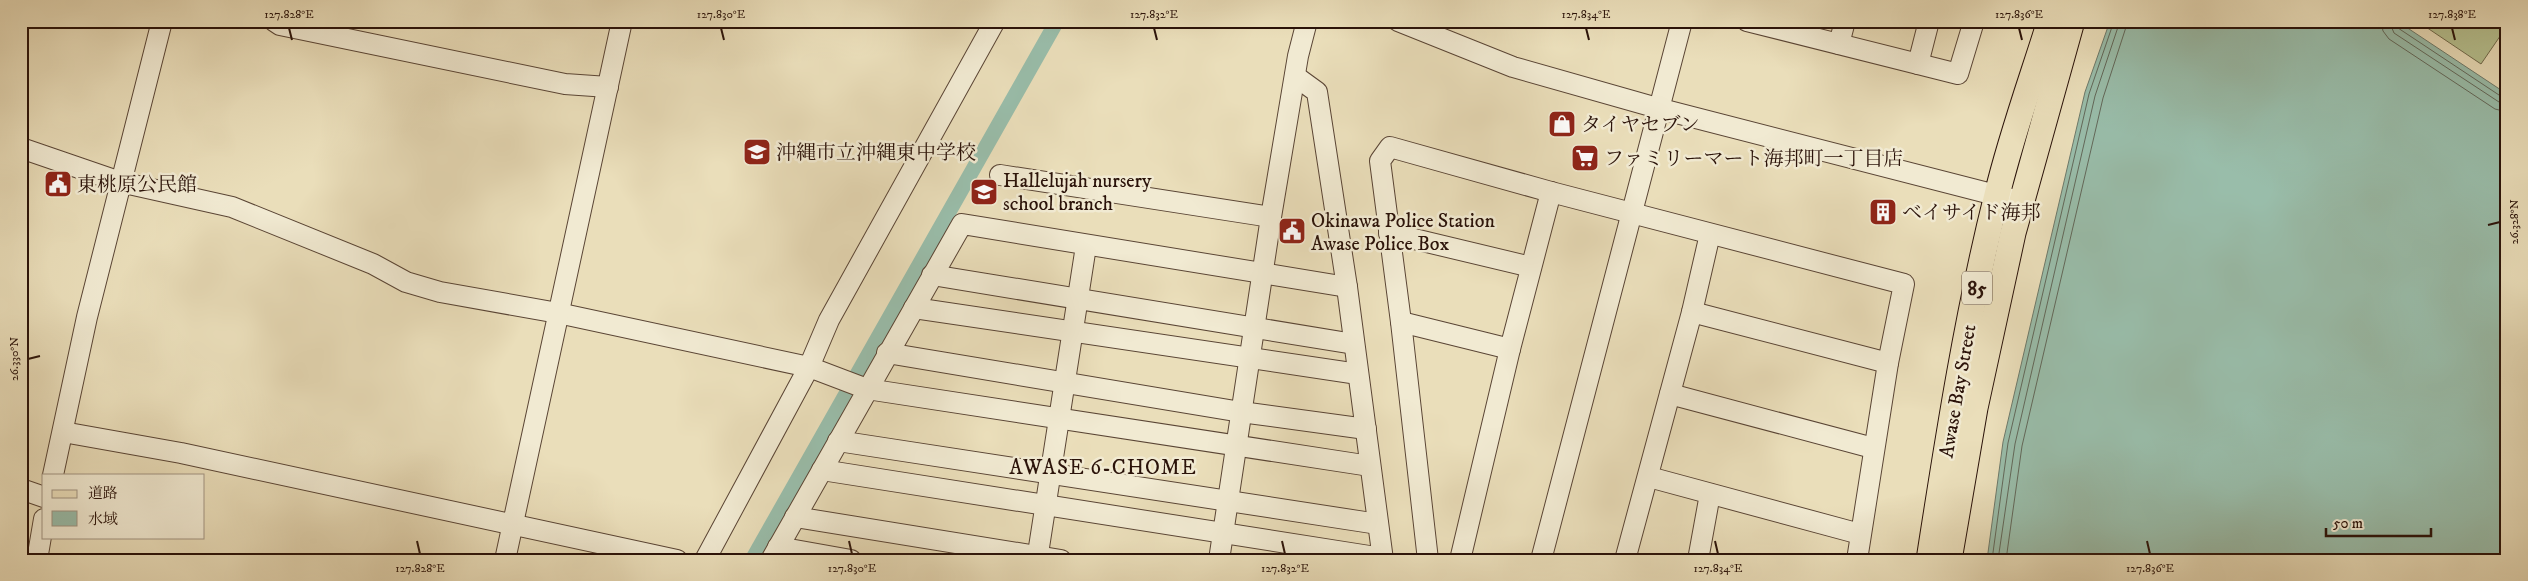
<svg xmlns="http://www.w3.org/2000/svg" width="2528" height="581" font-family="'IM FELL DW Pica','Noto Serif JP',serif">
	<style>
		.green { fill: #b6c190; stroke: #706a4c }
		.water { fill: #99bdaa; stroke: #6d796a }
		.lines { fill: none; stroke-linecap: round; stroke-linejoin: round }
		.shore { stroke: #62685a; stroke-width: 1 }
		.canal { stroke: #99bdaa; stroke-width: 15 }
		.minor-casing { stroke: #5a4535; stroke-width: 22 }
		.major-casing { stroke: #2a1209; stroke-width: 27 }
		.minor { stroke: #f1ead2; stroke-width: 20 }
		.major { stroke: #eadeba; stroke-width: 25 }
		.ticks { fill: none; stroke: #2a1209; stroke-width: 2 }
		.labels { text-anchor: middle; stroke-width: 5; stroke-linejoin: round; paint-order: stroke }
		.shield { fill: #f1ead2; stroke: #665345; stroke-width: 1 }
		.shield-label { font-size: 19px; font-weight: bold; fill: #2a1209 }
		.poi-label { font-size: 20px; fill: #2a1209; stroke: #f1ead2; text-anchor: start }
		.street-label { font-size: 20px; fill: #2a1209; stroke: #f1ead2 }
		.neighbourhood-label { font-size: 21px; letter-spacing: 1px; fill: #2a1209; stroke: #f1ead2 }
		.neatline { fill: none; stroke: #2a1209; stroke-width: 2 }
		.ticks-label { font-size: 12px; text-anchor: middle; fill: #2a1209 }
	</style>
	<rect width="100%" height="100%" fill="#eadeba"/>
	<filter id="stains"><feTurbulence type="fractalNoise" baseFrequency=".004" numOctaves="4"/><feColorMatrix values="0 0 0 0 .2 0 0 0 0 .09 0 0 0 0 .02 0 0 0 .5 -.17"/></filter>
	<radialGradient id="worn" r=".72"><stop offset=".6" stop-color="#630" stop-opacity="0"/><stop offset="1" stop-color="#630" stop-opacity=".3"/></radialGradient>
	<!-- green -->
	<path class="green" d="M2417,21h90v5l-26,38z"/>
	<!-- water -->
	<path class="water" d="M2110,21h287l110,73v466h-520l16,-118 82,-350z"/>
	<g class="lines">
		<!-- shore -->
		<g class="shore">
			<path d="M2381,21l2,10 6,8 106,70 12,3"/>
			<path d="M2389,21l5,12 105,69 8,2"/>
			<path d="M2395,21l3,7 104,69 5,1"/>
			<path d="M1992,560l16,-117 81,-349 25,-73"/>
			<path d="M1998,560l17,-116 80,-348 25,-75"/>
			<path d="M2006,560l16,-114 81,-348 25,-77"/>
		</g>
		<!-- canal -->
		<path class="canal" d="M752,560l305,-539"/>
		<defs>
			<g id="minor">
				<path d="M274,21l6,4 285,59 43,3"/>
				<path d="M1398,21l115,46 148,42 350,90"/>
				<path d="M1747,21l211,53 16,-53"/>
				<path d="M1839,44l6,-23"/>
				<path d="M1918,64l11,-43"/>
				<path d="M1295,76l22,16 30,195 36,273"/>
				<path d="M21,148l99,34 112,25 141,57 33,18 34,10 118,21 251,54 58,22 503,77"/>
				<path d="M1000,175l271,42"/>
				<path d="M1389,233l142,34"/>
				<path d="M932,275l422,69"/>
				<path d="M914,308l444,66"/>
				<path d="M1692,312l196,51"/>
				<path d="M1401,322l109,27"/>
				<path d="M887,353l354,59 125,17"/>
				<path d="M1670,394l203,54"/>
				<path d="M63,432l118,21 496,107"/>
				<path d="M838,441l540,83"/>
				<path d="M822,470l560,88"/>
				<path d="M53,475l34,-158 75,-296"/>
				<path d="M1649,477l211,57"/>
				<path d="M21,489l23,8"/>
				<path d="M795,517l266,43"/>
				<path d="M778,547l73,13"/>
				<path d="M37,560l7,-41"/>
				<path d="M505,560l117,-539"/>
				<path d="M705,560l104,-193 20,-47 166,-299"/>
				<path d="M771,560l191,-336 385,63"/>
				<path d="M1037,560l49,-314"/>
				<path d="M1219,560l52,-343 27,-161 9,-35"/>
				<path d="M1428,560l-27,-238 -21,-161 10,-14 161,45 353,92 -16,79 -31,197"/>
				<path d="M1460,560l50,-211 41,-157"/>
				<path d="M1541,560l141,-539"/>
				<path d="M1625,560l67,-248 18,-78"/>
				<path d="M1698,560l12,-66"/>
			</g>
			<g id="major">
				<path d="M1929,560c19,-122 38,-245 68,-365 14,-59 35,-116 53,-174"/>
				<path d="M1949,560l26,-152 38,-175 59,-212"/>
			</g>
		</defs>
		<!-- minor casing -->
		<use href="#minor" class="minor-casing"/>
		<!-- major casing -->
		<use href="#major" class="major-casing"/>
		<!-- minor -->
		<use href="#minor" class="minor"/>
		<!-- major -->
		<use href="#major" class="major"/>
	</g>
	<!-- ticks -->
	<path class="ticks" d="M289,28l3,12M721,28l3,12M1154,28l3,12M1586,28l3,12M2019,28l3,12M2452,28l3,12M2488,225l12,-3M28,359l12,-3M417,541l3,13M849,541l3,13M1282,541l3,13M1715,541l3,13M2147,541l3,13"/>
	<!-- icons -->
	<defs>
		<symbol id="shop-square" viewBox="-11 -11 22 22"><rect x="-9" y="-9" width="18" height="18" rx="4" fill="#8f2418" stroke="#f1ead2"/><path d="M-5-2.5h2.3a2.7 3.5 0 0 1 5.4 0H5L5.5 6h-11ZM-1.5-2.5h3a1.5 2.3 0 0 0-3 0Z" fill="#fff"/></symbol>
		<symbol id="school-square" viewBox="-11 -11 22 22"><rect x="-9" y="-9" width="18" height="18" rx="4" fill="#8f2418" stroke="#f1ead2"/><path d="M0-5L7-2L0 1L-7-2ZM-4 1L0 2.5L4 1V4Q0 6-4 4Z" fill="#fff"/></symbol>
		<symbol id="supermarket-square" viewBox="-11 -11 22 22"><rect x="-9" y="-9" width="18" height="18" rx="4" fill="#8f2418" stroke="#f1ead2"/><path d="M-6-5.5h2.5l.6 2H6L4.5 2H-2.5L-4.4-4H-6ZM-1.5 3.2a1.3 1.3 0 1 0 .1 0ZM3 3.2a1.3 1.3 0 1 0 .1 0Z" fill="#fff"/></symbol>
		<symbol id="civic-square" viewBox="-11 -11 22 22"><rect x="-9" y="-9" width="18" height="18" rx="4" fill="#8f2418" stroke="#f1ead2"/><path d="M-.6-6.5H3V-4.5H.6V-3L4-1V1h2V6H-6V1h2V-1L-.6-3ZM-1.2 2.5V6h2.4V2.5Z" fill="#fff"/></symbol>
		<symbol id="building-square" viewBox="-11 -11 22 22"><rect x="-9" y="-9" width="18" height="18" rx="4" fill="#8f2418" stroke="#f1ead2"/><path d="M-4-6H4V6H1V3H-1V6H-4ZM-2.5-4.3h1.7v1.8h-1.7ZM.8-4.3h1.7v1.8H.8ZM-2.5-1h1.7V.8h-1.7ZM.8-1h1.7V.8H.8Z" fill="#fff"/></symbol>
	</defs>
	<g fill-rule="evenodd">
		<use href="#shop-square" x="1546" y="108" width="32" height="32"/>
		<use href="#school-square" x="741" y="136" width="32" height="32"/>
		<use href="#supermarket-square" x="1569" y="142" width="32" height="32"/>
		<use href="#civic-square" x="42" y="168" width="32" height="32"/>
		<use href="#school-square" x="968" y="176" width="32" height="32"/>
		<use href="#building-square" x="1867" y="196" width="32" height="32"/>
		<use href="#civic-square" x="1276" y="215" width="32" height="32"/>
	</g>
	<g class="labels">
		<!-- shield labels -->
		<rect class="shield" x="1962" y="271.5" width="30" height="33" rx="4"/>
		<g class="shield-label">
			<text x="1977" y="295">85</text>
		</g>
		<!-- poi labels -->
		<g class="poi-label">
			<text x="1581" y="131">タイヤセブン</text>
			<text x="776" y="159">沖縄市立沖縄東中学校</text>
			<text x="1604" y="165">ファミリーマート海邦町一丁目店</text>
			<text x="1003" y="187">Hallelujah nursery<tspan x="1003" dy="23">school branch</tspan></text>
			<text x="77" y="191">東桃原公民館</text>
			<text x="1902" y="219">ベイサイド海邦</text>
			<text x="1311" y="227">Okinawa Police Station<tspan x="1311" dy="23">Awase Police Box</tspan></text>
		</g>
		<!-- street labels -->
		<g class="street-label">
			<text transform="translate(1957 391) rotate(-80)" y="7">Awase Bay Street</text>
		</g>
		<!-- neighbourhood labels -->
		<g class="neighbourhood-label">
			<text x="1103" y="474">AWASE 6-CHOME</text>
		</g>
	</g>
	<!-- margin -->
	<rect width="2528" height="581" fill="none" stroke="#eadeba" stroke-width="55"/>
	<!-- legend -->
	<rect x="42" y="474" width="162" height="65" fill="#f1ead2" stroke="#a19482"/>
	<rect x="52" y="490" width="25" height="8" fill="#eadeba" stroke="#a19482"/>
	<text x="88" y="498" font-size="15" fill="#2a1209">道路</text>
	<rect x="52" y="511" width="25" height="15" fill="#99bdaa" stroke="#a19482"/>
	<text x="88" y="524" font-size="15" fill="#2a1209">水域</text>
	<!-- scale -->
	<path d="M2326 528v8h105v-8" fill="none" stroke="#2a1209" stroke-width="2.5"/>
	<text x="2333" y="528" font-size="15" fill="#2a1209" stroke="#f1ead2" stroke-width="4" paint-order="stroke">50 m</text>
	<rect x="28" y="28" width="2472" height="526" class="neatline"/>
	<g class="ticks-label">
		<text x="289" y="18">127.828°E</text>
		<text x="721" y="18">127.830°E</text>
		<text x="1154" y="18">127.832°E</text>
		<text x="1586" y="18">127.834°E</text>
		<text x="2019" y="18">127.836°E</text>
		<text x="2452" y="18">127.838°E</text>
		<text transform="translate(2514 222) rotate(-90)" y="4">26.328°N</text>
		<text transform="translate(14 359) rotate(-90)" y="4">26.330°N</text>
		<text x="420" y="572">127.828°E</text>
		<text x="852" y="572">127.830°E</text>
		<text x="1285" y="572">127.832°E</text>
		<text x="1718" y="572">127.834°E</text>
		<text x="2150" y="572">127.836°E</text>
	</g>
	<rect width="100%" height="100%" filter="url(#stains)"/>
	<rect width="100%" height="100%" fill="url(#worn)"/>
</svg>
